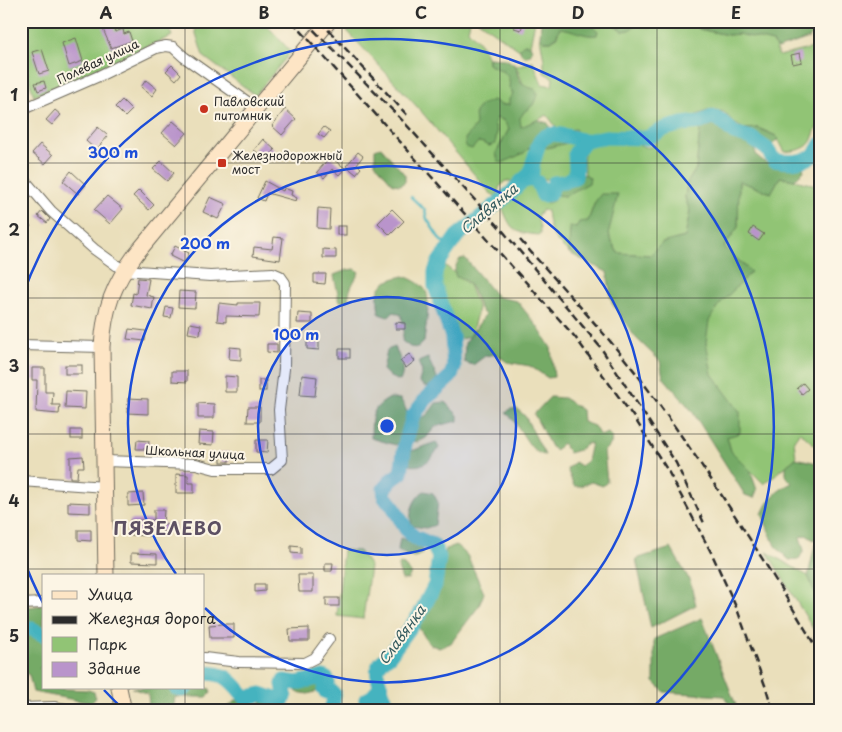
<svg xmlns="http://www.w3.org/2000/svg" width="842" height="732" font-family="'Playpen Sans',sans-serif">
	<style>
		.green { fill: #91c475; stroke: #5e7850 }
		.forest { fill: #74aa66; stroke: #506a48 }
		.lines { fill: none; stroke-linecap: round; stroke-linejoin: round }
		.stream { stroke: #44b3bf; stroke-width: 2.5 }
		.river { stroke: #44b3bf; stroke-width: 15 }
		.building { fill: #b994cb }
		.minor-casing { stroke: #6e6a5d; stroke-width: 12 }
		.secondary-casing { stroke: #6e6a5d; stroke-width: 17 }
		.minor { stroke: #fff; stroke-width: 10 }
		.secondary { stroke: #fde5c5; stroke-width: 15 }
		.rail { stroke: #2b2b2b; stroke-width: 2.5; stroke-dasharray: 8 4; stroke-linecap: butt }
		.grid { fill: none; stroke: #2b2b2b; stroke-width: 1; stroke-opacity: 0.55 }
		.ring { fill: none; stroke: #1d4ed8; stroke-width: 2.5 }
		.poi-dot { fill: #c8321e; stroke: #fcf5e5; stroke-width: 2 }
		.labels { text-anchor: middle; stroke-width: 4; stroke-linejoin: round; paint-order: stroke }
		.street-label { font-size: 12px; fill: #2b2b2b; stroke: #fcf5e5 }
		.poi-label { font-size: 12px; fill: #2b2b2b; stroke: #fcf5e5; text-anchor: start }
		.water-label { font-size: 14px; font-style: italic; fill: #345b5f; stroke: #fcf5e5 }
		.district-label { font-size: 18px; font-weight: bold; letter-spacing: 1px; fill: #5d5063; stroke: #fcf5e5 }
		.centre { fill: #1d4ed8; stroke: #fcf5e5; stroke-width: 2.5 }
		.ring-label { font-size: 15px; text-anchor: middle; font-weight: bold; fill: #1d4ed8; stroke: #fcf5e5; stroke-width: 4; stroke-linejoin: round; paint-order: stroke }
		.neatline { fill: none; stroke: #2b2b2b; stroke-width: 2 }
		.grid-label { font-size: 16px; text-anchor: middle; font-weight: bold; fill: #2b2b2b }
	</style>
	<rect width="100%" height="100%" fill="#fcf5e5"/>
	<filter id="ink" filterUnits="userSpaceOnUse"><feTurbulence type="fractalNoise" baseFrequency=".02" numOctaves="2"/><feDisplacementMap in="SourceGraphic" scale="10" xChannelSelector="R" yChannelSelector="G"/><feConvolveMatrix kernelMatrix="1 2 1 2 8 2 1 2 1" color-interpolation-filters="sRGB"/></filter>
	<filter id="wash" filterUnits="userSpaceOnUse"><feTurbulence type="fractalNoise" baseFrequency=".0096" numOctaves="4" result="noise"/><feDisplacementMap in="SourceGraphic" scale="20" xChannelSelector="R" yChannelSelector="G"/><feGaussianBlur stdDeviation="1.12" result="paint"/><feColorMatrix in="noise" values="0 0 0 0 0 0 0 0 0 0 0 0 0 0 0 0 0 1.4 0 .05"/><feComposite in="paint" operator="in"/></filter>
	<g filter="url(#wash)">
		<rect width="100%" height="100%" fill="#eadfbb"/>
		<!-- green -->
		<g class="green">
			<path d="M21,21h145l6,15 -138,60 -13,-44z"/>
			<path d="M204,21h59l28,31 -36,43 -52,-39 -8,-26z"/>
			<path d="M341,21h129l-2,9c9,10 20,19 20,34l19,10 6,20 -4,11h-8l-25,20 -11,14 19,4 5,3 8,-14 -3,-9 2,-5 7,2 6,9 -13,24h28l11,-11 43,-6 -3,-3 1,-4 -17,2 -12,-16 -28,15 -9,-12 21,-14 -15,-38 17,-5 9,23 10,2 1,-8 -9,-5v-13l-4,-23 4,4h7l5,-3 4,-10 -3,-7h51l8,5 14,3 5,-4 15,2 17,-6h24l8,8 29,6 11,-1 34,8 6,14 42,-10v78c-8,4 -6,15 -13,21 -5,5 -16,6 -23,7l-9,-16 -18,-8 -14,1 -10,-6 -10,-11 -12,-3 -33,13 -15,3 -13,6 -15,3 -23,-3 -27,5 -11,10 -3,9 2,14c-10,16 -32,11 -46,4l-15,8h-8l-6,7 -2,9 -7,-4 -70,-83 -80,-87z"/>
			<path d="M478,21h57l-7,35z"/>
			<path d="M700,129l-4,40 -9,14 -2,15 5,13 -5,26 -23,6 -12,12 -32,-2 -8,-14 -1,-8 8,-37 -22,8 -7,19 -11,7 -7,-2 -1,27c-17,-17 -19,-18 -22,-42l-5,-1 -5,6 3,12v7c-27,-2 -28,-4 -38,-28 7,-7 23,-29 33,-21 5,5 6,12 12,17l6,-2 4,-6 8,1 25,-18 -5,-4c-1,-7 -3,-17 0,-23 5,-13 36,-12 47,-9 6,1 12,7 18,5 5,-2 8,-8 12,-10 11,-7 25,-8 38,-8z"/>
			<path d="M780,177l41,9v265l-21,-19 -6,8 2,18 -32,26 -33,-33 -25,-89 -29,-68 74,-22 -27,-25 14,-20 1,-46 32,12z"/>
			<path d="M442,263l27,22 9,23 -7,29 -13,2 -22,-63z"/>
			<path d="M343,550l16,1 11,15 -7,53 -26,-3z"/>
			<path d="M767,552l41,24 13,26v40z"/>
		</g>
		<!-- forest -->
		<g class="forest">
			<path d="M541,21c20,0 42,-4 57,10l-1,4c-13,2 -24,-6 -37,-7l-4,9 -5,4h-7l-4,-4z"/>
			<path d="M608,21h59l-17,6 -15,-2 -5,5 -7,1z"/>
			<path d="M691,21h130v4l-12,13 -32,11 -4,-7 -34,-8 -11,1 -29,-6z"/>
			<circle cx="526" cy="50" r="6"/>
			<path d="M488,58l18,1 9,6c4,13 4,21 20,24l3,5 -5,11 -9,7 -4,6 1,9 16,-7 11,3 2,7 25,3 3,3 -11,7 -20,5 -12,-6 -11,11 -22,10 -4,-2 -2,-8 13,-24 -6,-9 -6,-2 -3,5 3,9 -2,12 -6,2 -5,-3 -6,-1 -6,7 -6,-2 -1,-8 11,-14 -1,-13 6,-7 12,-5 8,5h8v-6l4,-5 -4,-7c3,-15 -10,-17 -21,-23z"/>
			<path d="M715,124l18,13 13,4 7,5 4,10 9,7 15,3 21,-2 2,7 -10,9 -14,-3 -9,16 -32,-12 -1,46 -14,20 27,25 -34,35 -8,14 -3,21 6,32 28,38v21l-13,4 4,14 19,19 7,20 -3,8 -9,-3 -53,-84 -29,-34 -3,-16 -25,-24 -23,-34 -5,-31 -38,-19 1,-27 6,2 3,-6 9,-1 7,-19 6,-8h17l-9,37 1,8 8,14 32,2 12,-12 23,-6 5,-26 -5,-13 2,-15 9,-14 4,-40z"/>
			<path d="M758,128l18,8 2,3 -7,7 -27,-17z"/>
			<path d="M381,147l24,28v7l-5,3 -7,-1 -18,-21v-14z"/>
			<path d="M585,174l5,4 -1,5 -24,13 -8,-1 -4,-7z"/>
			<path d="M465,258l32,39 20,4 20,25 14,22 3,29 -6,1 -18,-12 -23,-4 -11,-8 -11,2 -12,9 -9,-3 1,-19 20,-28c-12,-12 -8,-34 -29,-38 -3,-7 0,-12 4,-18z"/>
			<path d="M355,269l4,3c-6,13 -9,13 -11,28l-5,2 -5,-2c1,-9 -3,-15 -4,-25l13,-5z"/>
			<path d="M404,276c7,3 17,7 22,15 5,10 -1,40 -2,51l-6,6 -8,-1 -8,-6 2,-14 -3,-12 -7,-3 -6,5 -9,-3c-3,-26 -2,-32 25,-38z"/>
			<path d="M395,347c5,12 11,22 5,34l-10,-4 -7,-7 4,-20z"/>
			<path d="M428,358l9,20 -2,6 -9,3 -7,-5 3,-11 -4,-9z"/>
			<path d="M550,397l14,1 18,12 1,12 11,4 6,10 8,-3 4,4 -1,7 -7,7 3,31 -4,4 -12,-4 -10,4h-7l-7,-17 8,-7 5,4 7,-5 4,-18 -5,1 -7,6 -10,3 -6,-10 -7,7 -5,-3 -17,-33z"/>
			<path d="M390,398l10,1 4,6 5,12c16,3 18,-1 27,-14l9,-1 13,13v6l-22,5 -10,12 -8,4 -12,-3 -10,6 -25,-7c1,-22 -1,-29 19,-40z"/>
			<path d="M510,409h7l8,7 20,39c-17,-1 -25,-33 -39,-42z"/>
			<path d="M436,442l3,6c-10,13 -15,20 -32,17l-1,-12z"/>
			<path d="M796,458l25,6v71l-7,5 -8,-5 -6,2 4,13 -5,9 -10,1 -14,-14 -13,-32c6,-15 15,-24 30,-31l-6,-6v-11z"/>
			<path d="M424,491l9,2 5,9 -3,23 -9,3 -14,-2c-4,-13 1,-27 12,-35z"/>
			<path d="M400,538l22,7v8c-9,8 -16,2 -24,-3z"/>
			<path d="M821,540v59l-4,-1 -9,-22 7,-31z"/>
			<path d="M456,545l11,10 17,38 -5,13 -28,37 -12,5 -10,-4 -11,-18 20,-38 8,-39z"/>
			<path d="M671,548l19,33 6,24 -45,23 -15,-69z"/>
			<path d="M400,564l4,1 7,8 -3,6 -6,1 -4,-13z"/>
			<path d="M44,605v62l-5,1 5,5v15l44,2 6,2 2,6 -5,5 -58,-11 -4,-17 -8,-5v-62z"/>
			<path d="M702,618l35,90 -4,2 -9,-14 -60,-4 -10,-10v-43z"/>
			<path d="M308,676l13,3 1,11 -14,4 -11,-2 -3,-5 2,-8z"/>
			<path d="M204,687l6,2 1,4 -4,4h-32l-2,14h-17l-7,-5 -1,-12 -16,-6h72z"/>
			<path d="M236,700l14,4 2,5 -2,2h-26z"/>
			<path d="M262,701l13,4 5,6h-22z"/>
		</g>
		<g class="lines">
			<!-- stream -->
			<path class="stream" d="M411,197l14,13 2,9 14,22 10,3"/>
			<!-- river -->
			<g class="river">
				<path d="M521,182l11,-10c-1,-9 2,-10 4,-19 5,-29 29,-17 49,-12"/>
				<path d="M21,628l11,1 12,6"/>
				<path d="M204,673c24,0 27,8 42,25l15,-4 17,6h5l2,-6 -2,-10 1,-3 13,2 26,-6 4,2 1,4 -4,7 2,2 5,-1 3,3 -1,10 -4,7"/>
				<path d="M176,688l6,2 4,-2"/>
				<path d="M369,711l-3,-11 6,-3 9,-10"/>
				<path d="M391,711c-5,-8 -7,-15 -10,-23 -5,-15 -7,-23 8,-32l31,-42 15,-29 4,-28 -6,-12 -19,-8 -8,-8 -15,-26 -6,-5 -1,-9 7,-9 10,-7 4,-29 8,-28 13,-17 24,-22 4,-9 -2,-31 -17,-51v-14l4,-10 18,-26 55,-44 9,-10 10,-3 7,4 5,12 7,-1 4,-11 10,-1 11,-5 1,-7 -1,-17 10,-12 20,-4 42,1 17,-9 18,-5 19,-2 11,-5 7,2 15,14 17,5 16,11 7,11c12,3 29,3 40,-5 3,-3 5,-8 7,-11"/>
			</g>
		</g>
		<g id="blocks">
			<!-- building -->
			<g class="building">
				<path d="M515,21l8,2 -2,7 -7,-2z"/>
				<path d="M113,24l2,8 8,-3 1,5 5,-2 3,9 -21,7 -9,-21z"/>
				<path d="M76,38l7,23 -14,5 -7,-23z"/>
				<path d="M42,49l7,22 -10,3 -7,-22z"/>
				<path d="M800,53l2,9 -9,2 -2,-9z"/>
				<path d="M172,65l9,9 -5,6 -10,-9z"/>
				<path d="M146,80l11,9 -5,7 -11,-9z"/>
				<path d="M44,81l2,7 -8,3 -3,-8z"/>
				<path d="M122,100l10,10 -7,7 -10,-10z"/>
				<path d="M285,109l11,10 -14,16 -10,-9z"/>
				<path d="M55,110l6,5 -9,10 -6,-5z"/>
				<path d="M173,121l14,12 -11,12 -14,-12z"/>
				<path d="M98,127l10,9 -12,14 -10,-9z"/>
				<path d="M324,127l6,4 -6,7 -6,-4z"/>
				<path d="M263,139l12,11 -8,10 -13,-10z"/>
				<path d="M40,144l13,11 -8,9 -13,-11z"/>
				<path d="M358,152l5,4 -6,8 4,4 -5,6 -10,-8z"/>
				<path d="M330,157l15,11 -6,7 -7,-6 -8,9 -7,-6z"/>
				<path d="M161,161l13,12 -7,8 -14,-12z"/>
				<path d="M71,171l15,14 -8,9 -15,-13z"/>
				<path d="M265,181l18,10 1,-3 8,3 -1,4 6,3 -1,3 -29,-8 -3,8 -7,-3z"/>
				<path d="M139,190l15,15 -5,5 -16,-14z"/>
				<path d="M107,196l16,13 -13,15 -16,-14z"/>
				<path d="M210,197l16,7 -8,15 -15,-7z"/>
				<path d="M318,208l12,1 -1,20 -12,-1z"/>
				<path d="M392,209l12,12 -14,14 -12,-12z"/>
				<path d="M42,211l8,8 -3,4 -9,-7z"/>
				<path d="M25,221l6,5 -10,11v-12z"/>
				<rect x="337" y="226" width="9" height="9"/>
				<path d="M753,227l11,7 -5,7 -10,-7z"/>
				<path d="M274,237l9,1 -3,22 -27,-4 1,-9 18,2z"/>
				<path d="M175,246l14,7 -5,10 -14,-7z"/>
				<path d="M323,249l13,1v8h-13z"/>
				<path d="M314,274h12l-1,10 -11,-1z"/>
				<path d="M138,278l11,1 -3,16 8,2 -2,12 -21,-4 2,-12 3,1z"/>
				<path d="M179,291l17,1 -1,16 -17,-1z"/>
				<path d="M219,303l19,2v-2h22l-1,14 -33,-1v6l-9,-1z"/>
				<path d="M166,307l7,1 -2,10 -7,-1z"/>
				<path d="M298,313l14,1v9h-15z"/>
				<path d="M396,322l9,1v6h-9z"/>
				<path d="M190,323l11,2 -1,10 -12,-2z"/>
				<path d="M129,329l17,2 -1,10 -18,-2z"/>
				<path d="M307,340l12,1v9l-12,-1z"/>
				<path d="M267,344h10v9l-10,-1z"/>
				<path d="M230,347l11,1v12l-12,-1z"/>
				<rect x="339" y="349" width="11" height="9"/>
				<path d="M409,354l6,7 -9,7 -6,-7z"/>
				<rect x="65" y="365" width="17" height="9"/>
				<path d="M32,368h13v24h8l-1,13h8l-1,9 -23,-2 1,-32h-5z"/>
				<path d="M172,371h15v11l-15,-1z"/>
				<path d="M302,375l15,2 -2,19 -15,-1z"/>
				<path d="M225,376l12,1v15h-12z"/>
				<rect x="259" y="380" width="7" height="11"/>
				<path d="M803,383l5,6 -6,5 -5,-6z"/>
				<path d="M66,391l20,1 -1,17 -20,-1z"/>
				<path d="M128,398l20,1v15l-21,-1z"/>
				<path d="M198,403l16,1v14h-16z"/>
				<path d="M248,407h12v15h-13z"/>
				<rect x="71" y="430" width="11" height="9"/>
				<path d="M199,431l15,1 -1,13 -15,-1z"/>
				<path d="M137,440l12,1 -1,8h-12z"/>
				<path d="M256,440h12l-1,13 -11,-1z"/>
				<rect x="221" y="452" width="8" height="10"/>
				<path d="M83,456l1,11h-6l-1,11h-7v-21z"/>
				<path d="M176,474l12,1v8h6v10h-18z"/>
				<path d="M143,493l1,12 -16,1v-12z"/>
				<path d="M68,502l22,1v10l-22,-1z"/>
				<path d="M154,510h10l-1,14h12v8l-26,-1v5l-20,-1 1,-15h24z"/>
				<path d="M78,530h13v11l-13,-1z"/>
				<path d="M291,546l10,1v7l-10,-1z"/>
				<path d="M131,553l26,1v9l-26,-1z"/>
				<path d="M325,563h8l-1,8h-7z"/>
				<path d="M298,575h15v17h-14z"/>
				<path d="M255,584h10v7l-10,1z"/>
				<rect x="326" y="598" width="13" height="8"/>
				<path d="M222,624h12v14h-24l-1,-13z"/>
				<path d="M309,628v13h-19l-1,-12z"/>
			</g>
		</g>
	</g>
	<g filter="url(#ink)">
		<use href="#blocks" fill-opacity="0" stroke="#6e6a5d" stroke-width="1"/>
		<g class="lines">
			<defs>
				<g id="minor">
					<path d="M21,110l78,-34 57,-28 10,-2 7,1 11,10 72,51"/>
					<path d="M21,176l30,35 43,38 29,21 87,6 63,-3 7,3 5,7 -1,86 -5,41 3,50 -11,9h-56l-19,-5 -92,-3"/>
					<path d="M21,345l81,2"/>
					<path d="M21,481l84,6"/>
					<path d="M21,604l23,-1"/>
					<path d="M204,658l35,4 66,1 10,-5 14,-19"/>
					<path d="M21,708l33,-1 24,4"/>
				</g>
				<g id="secondary">
					<path d="M106,576l-4,-229c2,-38 11,-62 34,-93l193,-233"/>
					<path d="M119,688l5,23"/>
				</g>
			</defs>
			<!-- minor casing -->
			<use href="#minor" class="minor-casing"/>
			<!-- secondary casing -->
			<use href="#secondary" class="secondary-casing"/>
			<!-- minor -->
			<use href="#minor" class="minor"/>
			<!-- secondary -->
			<use href="#secondary" class="secondary"/>
			<!-- rail -->
			<g class="rail">
				<path d="M292,21l283,316 60,82 33,52 44,83 25,55 29,79 7,23"/>
				<path d="M305,21l97,99 100,110 99,118 75,115 28,60"/>
				<path d="M320,21l88,95"/>
				<path d="M520,240c40,45 82,89 119,137 66,89 126,183 182,279"/>
			</g>
		</g>
	</g>
	<!-- grid -->
	<path class="grid" d="M185,21v555M342,21v690M500,21v690M657,21v690M21,163h800M21,298h800M21,434h800M21,569h800M185,688v23"/>
	<!-- distance rings -->
	<circle cx="387" cy="426" r="129" fill="#1d4ed8" fill-opacity=".12"/>
	<g class="ring">
		<circle cx="387" cy="426" r="129"/>
		<path d="M176 574A258 258 0 1 1 205 608"/>
		<path d="M123 709A387 387 0 0 1 104 690M44 605A387 387 0 0 1 22 555M22 297A387 387 0 1 1 651 709"/>
	</g>
	<!-- markers -->
	<g class="poi-dot">
		<circle cx="204" cy="109" r="5"/>
		<rect x="217" y="158" width="10" height="10" rx="2.5"/>
	</g>
	<g class="labels">
		<!-- street labels -->
		<g class="street-label">
			<text transform="translate(98 62) rotate(-25)" y="4">Полевая улица</text>
			<text transform="translate(195 453) rotate(3)" y="4">Школьная улица</text>
		</g>
		<!-- poi labels -->
		<g class="poi-label">
			<text x="214" y="106">Павловский<tspan x="214" dy="14">питомник</tspan></text>
			<text x="232" y="160">Железнодорожный<tspan x="232" dy="14">мост</tspan></text>
		</g>
		<!-- water labels -->
		<g class="water-label">
			<text transform="translate(489 209) rotate(-40)" y="5">Славянка</text>
			<text transform="translate(402 635) rotate(-54)" y="5">Славянка</text>
		</g>
		<!-- district labels -->
		<g class="district-label">
			<text x="168" y="535">ПЯЗЕЛЕВО</text>
		</g>
	</g>
	<circle cx="387" cy="426" r="8" class="centre"/>
	<g class="ring-label">
		<text x="113" y="158">300 m</text>
		<text x="205" y="249">200 m</text>
		<text x="296" y="340">100 m</text>
	</g>
	<!-- margin -->
	<rect width="842" height="732" fill="none" stroke="#fcf5e5" stroke-width="55"/>
	<!-- legend -->
	<rect x="42" y="574" width="162" height="115" fill="#fcf5e5" stroke="#a8a49b"/>
	<rect x="52" y="591" width="25" height="8" fill="#fde5c5" stroke="#a8a49b"/>
	<text x="88" y="600" font-size="15" fill="#2b2b2b">Улица</text>
	<rect x="52" y="616" width="25" height="8" fill="#2b2b2b" stroke="#a8a49b"/>
	<text x="88" y="624" font-size="15" fill="#2b2b2b">Железная дорога</text>
	<rect x="52" y="637" width="25" height="15" fill="#91c475" stroke="#a8a49b"/>
	<text x="88" y="650" font-size="15" fill="#2b2b2b">Парк</text>
	<rect x="52" y="662" width="25" height="15" fill="#b994cb" stroke="#a8a49b"/>
	<text x="88" y="674" font-size="15" fill="#2b2b2b">Здание</text>
	<rect x="28" y="28" width="786" height="676" class="neatline"/>
	<g class="grid-label">
		<text x="106" y="19">A</text>
		<text x="264" y="19">B</text>
		<text x="421" y="19">C</text>
		<text x="578" y="19">D</text>
		<text x="736" y="19">E</text>
		<text x="14" y="101">1</text>
		<text x="14" y="236">2</text>
		<text x="14" y="372">3</text>
		<text x="14" y="507">4</text>
		<text x="14" y="642">5</text>
	</g>
</svg>
